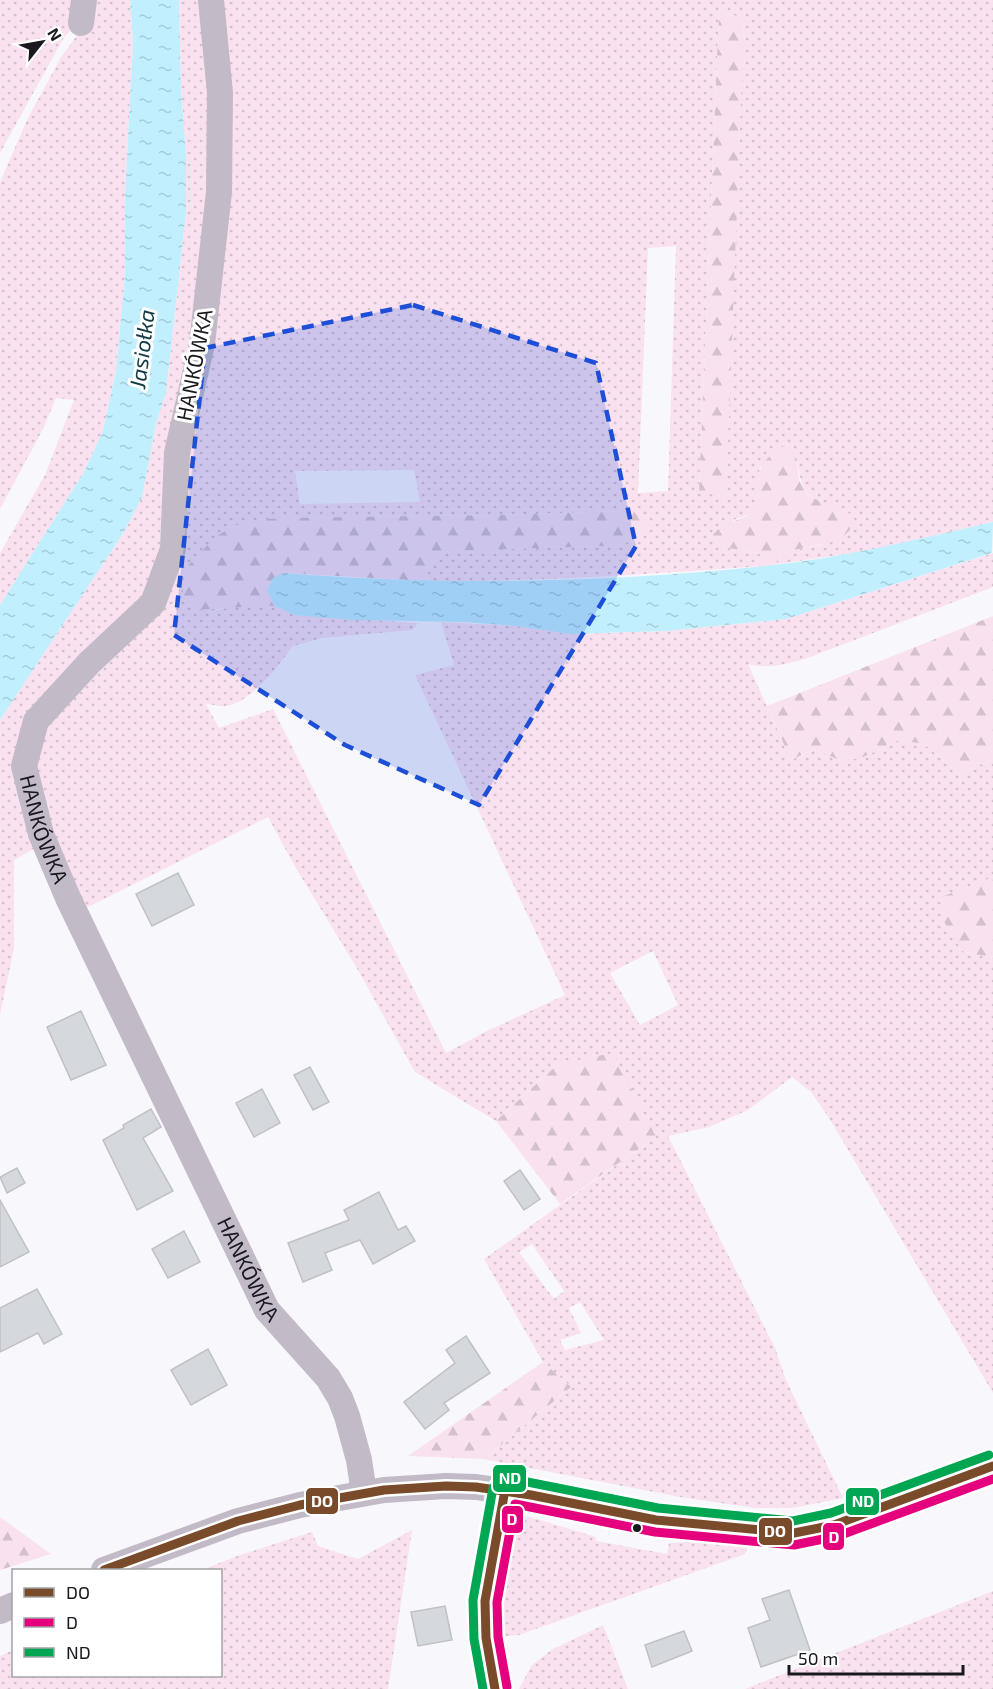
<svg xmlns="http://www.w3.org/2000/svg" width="993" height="1689" font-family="'Exo 2',sans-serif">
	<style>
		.grass { fill: url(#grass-dots); fill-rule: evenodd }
		.forest { fill: url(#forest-firs) }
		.water { fill: url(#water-ripples) }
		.building { fill: #d5d8dc; stroke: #bfc1c6; stroke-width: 1.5 }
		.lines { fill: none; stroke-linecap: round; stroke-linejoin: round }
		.street { stroke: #c2bac6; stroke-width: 26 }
		.bus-1-casing { stroke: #fff; stroke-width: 14 }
		.bus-2-casing { stroke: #fff; stroke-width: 14 }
		.bus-3-casing { stroke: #fff; stroke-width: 14 }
		.bus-1 { stroke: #7a4b2a; stroke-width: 9 }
		.bus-2 { stroke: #e5007d; stroke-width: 9 }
		.bus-3 { stroke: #00a651; stroke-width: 9 }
		.marked { fill: #1d4ed8; fill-opacity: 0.2; stroke: #1d4ed8; stroke-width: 4.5; stroke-dasharray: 12 8; stroke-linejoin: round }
		.bus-dot { fill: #18181e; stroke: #fff; stroke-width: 2 }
		.labels { text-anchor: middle; stroke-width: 6; stroke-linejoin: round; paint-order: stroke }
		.street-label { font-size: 21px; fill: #18181e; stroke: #fff }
		.water-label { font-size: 22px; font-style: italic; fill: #123a44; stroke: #fff }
		.line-badge { stroke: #fff; stroke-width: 2 }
		.badge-label { font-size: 16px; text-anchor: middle; font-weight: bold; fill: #fff }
	</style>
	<defs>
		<pattern id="grass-dots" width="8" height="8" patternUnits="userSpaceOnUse" patternTransform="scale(1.5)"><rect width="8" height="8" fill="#f9e1f0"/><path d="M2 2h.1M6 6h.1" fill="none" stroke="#d5c0cd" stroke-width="1.8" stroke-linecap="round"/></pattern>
		<pattern id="forest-firs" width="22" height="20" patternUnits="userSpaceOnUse" patternTransform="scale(1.5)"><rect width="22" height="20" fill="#f9e1f0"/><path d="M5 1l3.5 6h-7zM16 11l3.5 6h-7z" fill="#d5c0cd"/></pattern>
		<pattern id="water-ripples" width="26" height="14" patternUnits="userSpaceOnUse" patternTransform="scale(1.5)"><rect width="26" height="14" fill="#c1effd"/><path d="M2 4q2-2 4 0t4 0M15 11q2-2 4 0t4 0" fill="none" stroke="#a5ccd8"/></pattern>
	</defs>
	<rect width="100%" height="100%" fill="#f8f8fc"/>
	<!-- grass -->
	<g class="grass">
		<path d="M0,0h80l-9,29 -8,10 -63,114z"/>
		<path d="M89,0h41l3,42 -8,154v79l-9,96 -13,60 -19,41 -84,133v-52l45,-78 29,-75 -18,-2 -12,29 -44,82v-327l28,-64 33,-61 26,-35z"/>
		<path d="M179,0h28l7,195 -48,321 -12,69 -123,137 8,124 -25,14v88l-14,67v-295l124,-188 18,-35 14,-73 10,-32 20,-179v-57l-5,-67z"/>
		<path d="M216,0h777v522l-126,29 -95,14 17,-14 33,-6 13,-38c-36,-13 -32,-17 -39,-52l-36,12 -5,42 -4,5 -18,6 -11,27 37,6 6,13c-113,8 -225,16 -339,15l3,-16 19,-14 159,-5 28,-5 -11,-30 -124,4 -221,3 -24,2 -21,6 -47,41 29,43 31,-5 28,1 19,9 124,8 -5,7 -91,8 -29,8c-14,19 -43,58 -68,60 -6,1 -14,-2 -19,-2l13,24 54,-19 173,344 39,-21 80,-37 -150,-320 39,-10 -13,-43 75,4 55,8 95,-3 120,-12 207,-66v34l-188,72c-23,6 -35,10 -57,5l43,96 23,-11 11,4 36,5 38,-18 25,4 36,30 33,-15v118l-54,22 23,52 31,7v435l-164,-275 -18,-26 -19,-15 -44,33 -39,17 -41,9 107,212 11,32 57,118 -50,10h-38l-75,-11 -196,-38 87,-72 -28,-25 -59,-103 172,-122 -98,-73 -62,57 -81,-49 -60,-107 -61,-100 -26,-48 -184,92 -21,-42 -32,-100 17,-49 117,-123 19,-143 24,-108zM719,12l25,6 -19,479 -26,-6zM676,246l-8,245 -30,2 10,-245zM414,470l6,32 -120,2 -5,-33zM653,951l25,54 -38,20 -30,-52zM532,1244l32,47 -10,8 -35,-47zM580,1302l24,38 -39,10 -5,-10 21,-7 -12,-25z"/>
		<path d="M527,1516l69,21v4l71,13 2,-11 51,-3 22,2 5,7 -2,5 -226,81 -12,1 -11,-8 -2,-17 12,-74 8,1 3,-15z"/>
		<path d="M412,1530l-24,159h-388v-33l13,-6 1,26h206v-106h-18l35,-14 75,-24 6,14 40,13z"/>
		<path d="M993,1591v98h-248z"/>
		<path d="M603,1625l25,64h-109l12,-23 20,-16z"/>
	</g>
	<!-- forest -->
	<g class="forest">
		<path d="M719,11l25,7 -18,479 -27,-5z"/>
		<path d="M784,446l12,9c2,9 1,21 5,29 9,23 42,17 54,36l-5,10 -12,11 -49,10 -17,14 -7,1 -6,-13 -37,-6 -9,-12c13,-17 33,-13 42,-26 4,-33 -2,-44 29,-63z"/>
		<path d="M624,511l15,2 11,7 -2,12 -13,9 -28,5 -159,5 -19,14 -3,16 -142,-8 -16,18 7,15c-27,-1 -53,4 -80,3l-11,-12 -2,-11 5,-19 28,-30 19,-11 21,-6 24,-2 221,-3z"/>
		<path d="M993,616v143l-33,15 -36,-30 -25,-4 -38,18 -19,3 -28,-12 -23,11 -24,-54z"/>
		<path d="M993,877v81l-31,-7 -19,-31 -4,-22z"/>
		<path d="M613,1053l43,84 -96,67 -64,-83 62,-57z"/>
		<path d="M543,1362l28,25 -87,72 -76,-3z"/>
		<path d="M0,1517l51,37 -51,16z"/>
	</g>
	<!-- water -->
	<g class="water">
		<path d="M130,0h49l2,89 5,67v57l-20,179 -10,32 -14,73 -18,35 -124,188v-115l84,-133 19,-41 13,-60 9,-96v-79l8,-154z"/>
		<path d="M993,522l-1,31 -206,66 -120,12 -96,3 -54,-8 -52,-4 -113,-2 -57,-5 -19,-9 -8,-15 6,-13 11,-5c159,13 322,10 481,-7 77,-8 153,-27 228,-44z"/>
	</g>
	<!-- building -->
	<g class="building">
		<path d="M178,873l16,32 -42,21 -16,-32z"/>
		<path d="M81,1011l25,54 -35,15 -24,-53z"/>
		<path d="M310,1067l19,35 -16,8 -19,-35z"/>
		<path d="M262,1089l18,34 -26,14 -18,-34z"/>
		<path d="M151,1109l10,18 -18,11 30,53 -36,19 -34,-70 21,-12 -1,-3z"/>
		<path d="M17,1168l8,15 -18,10 -7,-16z"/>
		<path d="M520,1170l20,29 -16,11 -20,-29z"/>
		<path d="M379,1192l19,38 8,-4 9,15 -42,23 -13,-24 -35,13 7,17 -29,12 -15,-39 61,-23 -5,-10z"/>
		<path d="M0,1200l29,52 -29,15z"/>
		<path d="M184,1231l16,31 -32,16 -16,-29z"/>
		<path d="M37,1289l25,45 -18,10 -6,-11 -38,19v-44z"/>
		<path d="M466,1336l24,37 -46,30 5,7 -24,19 -21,-27 51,-39 -9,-13z"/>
		<path d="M208,1349l19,36 -36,20 -20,-35z"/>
		<path d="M789,1590l21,60 -49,17 -13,-39 22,-8 -8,-21z"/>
		<path d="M445,1606l7,34 -34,6 -7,-34z"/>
		<path d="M684,1631l8,20 -40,16 -7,-22z"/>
	</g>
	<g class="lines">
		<!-- street -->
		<g class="street">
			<path id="s1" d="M211,0l9,93 -1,99 -17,152 -25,109 -4,96 -20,54 -64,60 -53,58 -12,45 17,68 27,64 199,412 61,68 12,20 7,18 12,44 5,33"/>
			<path d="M81,23l3,-23"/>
			<path d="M104,1570l134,-49 62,-16 84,-15 62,-4 30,1 55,8 125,25 92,10 46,3 40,-8 159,-59"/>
			<path d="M0,1611l14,-6"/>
			<path d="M495,1689l-9,-51 -1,-37 20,-111"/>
		</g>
		<defs>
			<g id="bus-1">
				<path d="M104,1570l134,-49 62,-16 84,-15 62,-4 30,1 55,8 125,25 138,13 40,-8 159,-59"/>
				<path d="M495,1689l-9,-51 -1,-37 20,-111"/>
			</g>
			<path id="bus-2" d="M507,1687l-9,-50 -1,-35 18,-98 140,28 139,13 44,-9 155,-57"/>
			<path id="bus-3" d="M483,1689l-9,-50 -1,-39 20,-112 7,-9 7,-1 151,30 135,13 38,-8 158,-58"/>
		</defs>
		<!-- bus-1 casing -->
		<use href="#bus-1" class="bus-1-casing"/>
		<!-- bus-2 casing -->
		<use href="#bus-2" class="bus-2-casing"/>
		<!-- bus-3 casing -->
		<use href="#bus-3" class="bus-3-casing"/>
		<!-- bus-1 -->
		<use href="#bus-1" class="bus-1"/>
		<!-- bus-2 -->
		<use href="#bus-2" class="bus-2"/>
		<!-- bus-3 -->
		<use href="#bus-3" class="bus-3"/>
	</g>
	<!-- marked area -->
	<path class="marked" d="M413,305l183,58 40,183 -157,259 -134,-60 -171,-110 31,-287z"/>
	<!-- markers -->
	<circle class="bus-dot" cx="637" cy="1528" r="5"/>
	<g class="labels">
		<!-- street labels -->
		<g class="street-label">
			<text transform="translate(195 365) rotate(-79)" y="7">HANKÓWKA</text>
			<text dy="7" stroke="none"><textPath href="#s1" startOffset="890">HANKÓWKA</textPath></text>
			<text dy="7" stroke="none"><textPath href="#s1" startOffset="1376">HANKÓWKA</textPath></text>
		</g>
		<!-- water labels -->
		<g class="water-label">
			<text transform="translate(142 349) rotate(-83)" y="8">Jasiołka</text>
		</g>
	</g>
	<g class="line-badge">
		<rect x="492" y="1464" width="35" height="29" rx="6" fill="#00a651"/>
		<rect x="305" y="1487" width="34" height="28" rx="6" fill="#7a4b2a"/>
		<rect x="845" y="1487" width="35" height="29" rx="6" fill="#00a651"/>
		<rect x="501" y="1505" width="23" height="29" rx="6" fill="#e5007d"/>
		<rect x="758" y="1517" width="35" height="29" rx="6" fill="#7a4b2a"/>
		<rect x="822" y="1522" width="23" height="29" rx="6" fill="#e5007d"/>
	</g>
	<g class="badge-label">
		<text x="510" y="1484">ND</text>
		<text x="322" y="1507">DO</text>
		<text x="863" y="1507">ND</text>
		<text x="512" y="1525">D</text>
		<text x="775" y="1537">DO</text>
		<text x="834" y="1543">D</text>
	</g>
	<!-- legend -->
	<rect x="12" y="1569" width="210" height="108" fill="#ffffff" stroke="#a3a3a5" stroke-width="1.5"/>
	<rect x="24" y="1588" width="30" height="9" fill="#7a4b2a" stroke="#a3a3a5" stroke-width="1.5"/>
	<text x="66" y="1599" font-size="18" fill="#18181e">DO</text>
	<rect x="24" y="1618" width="30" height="9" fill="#e5007d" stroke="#a3a3a5" stroke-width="1.5"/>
	<text x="66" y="1629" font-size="18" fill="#18181e">D</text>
	<rect x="24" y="1648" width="30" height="9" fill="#00a651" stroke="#a3a3a5" stroke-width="1.5"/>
	<text x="66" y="1659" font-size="18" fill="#18181e">ND</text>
	<!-- north arrow -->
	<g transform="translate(42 42) rotate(59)" stroke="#ffffff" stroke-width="4.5" paint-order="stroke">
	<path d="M0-4.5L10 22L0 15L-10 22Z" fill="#18181e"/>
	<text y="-9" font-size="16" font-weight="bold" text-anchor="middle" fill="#18181e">N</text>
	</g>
	<!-- scale -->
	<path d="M789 1665v9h174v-9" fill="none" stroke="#18181e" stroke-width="3"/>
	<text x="798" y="1665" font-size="18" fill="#18181e" stroke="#ffffff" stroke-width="4.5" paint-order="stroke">50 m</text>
</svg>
